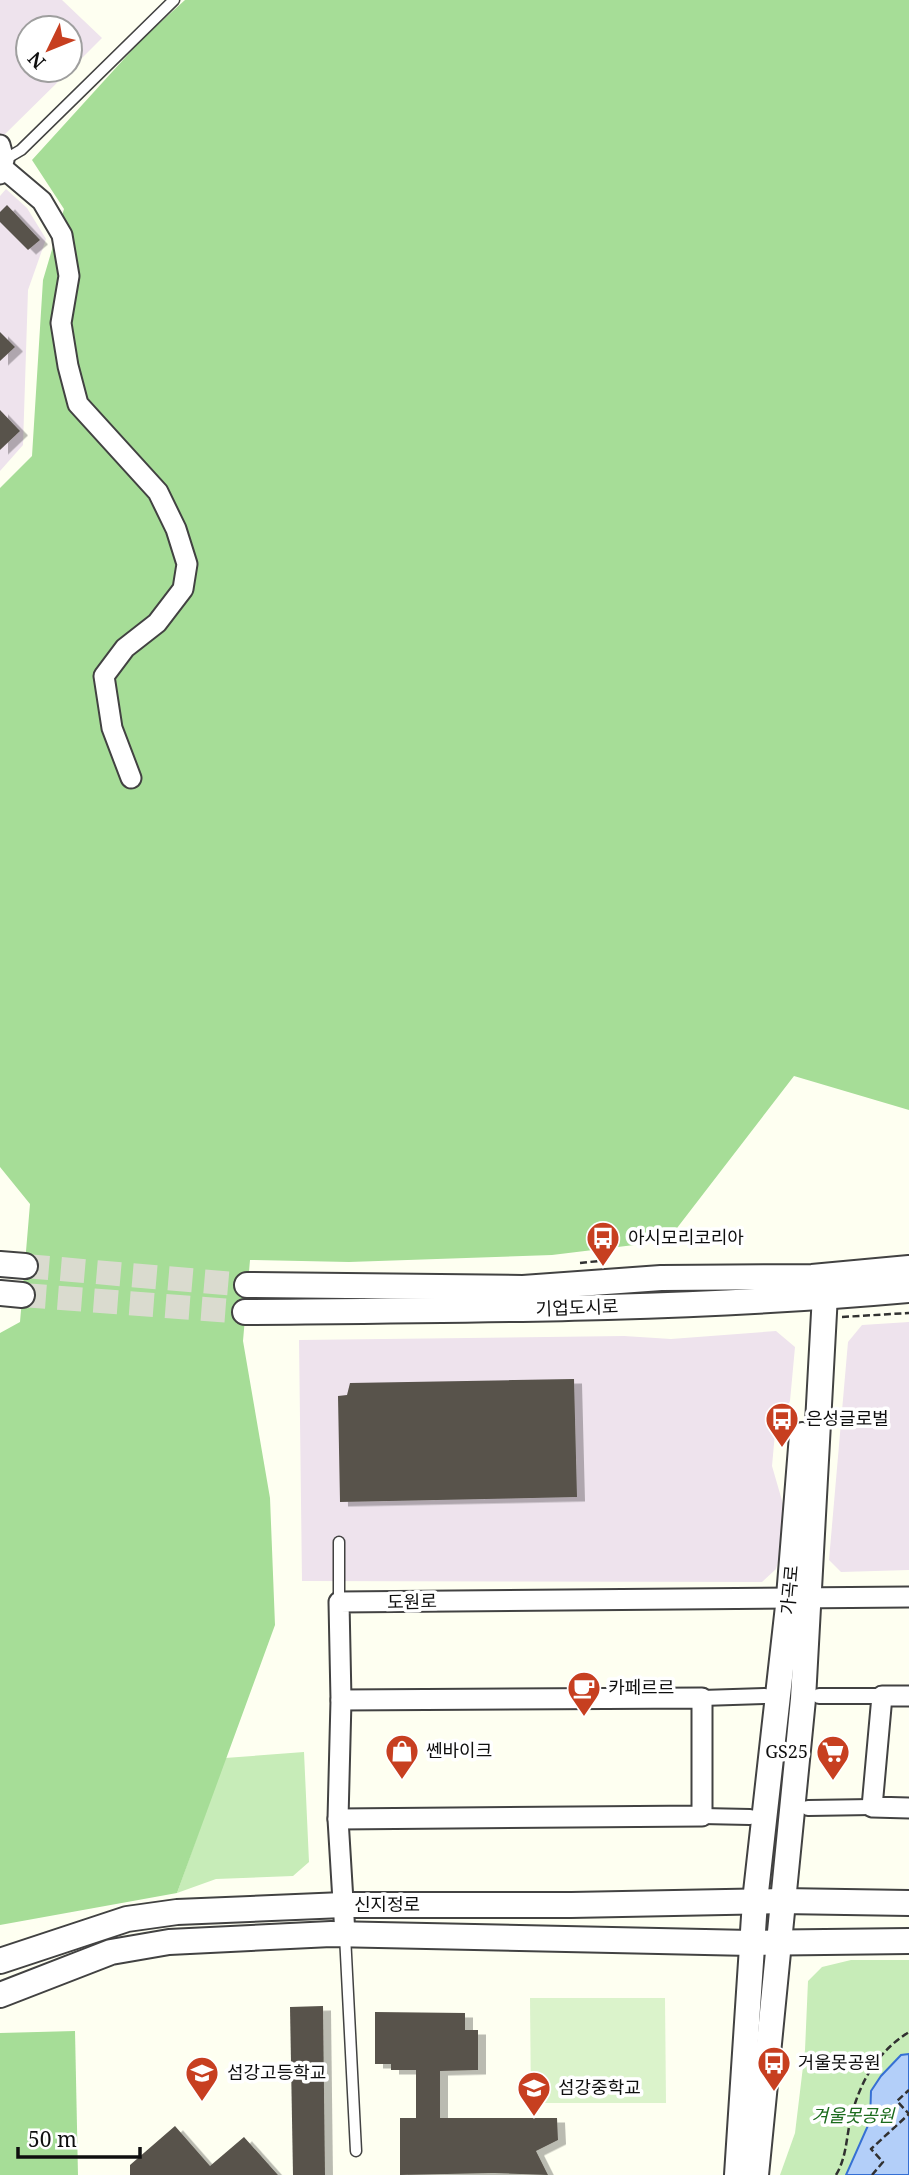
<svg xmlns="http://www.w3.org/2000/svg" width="909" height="2175" font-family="'Noto Serif','Noto Sans KR',serif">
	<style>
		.industrial { fill: #eee3ed }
		.green { fill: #c7ecb8 }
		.forest { fill: #a6dd97 }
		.pitch { fill: #dbf3cb }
		.water { fill: #b3cff9; stroke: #3670d4; stroke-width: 2 }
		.building { fill: #58534b; filter: url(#shadow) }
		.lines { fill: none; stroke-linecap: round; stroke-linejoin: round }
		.tertiary-tunnel { stroke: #dadbcf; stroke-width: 24; stroke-dasharray: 24 12; stroke-linecap: butt }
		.service-casing { stroke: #424242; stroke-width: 13 }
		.pedestrian-casing { stroke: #424242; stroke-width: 18 }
		.minor-casing { stroke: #424242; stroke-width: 23 }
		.tertiary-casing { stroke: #424242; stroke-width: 28 }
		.path { stroke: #313131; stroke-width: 2.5; stroke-dasharray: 7 3.5; stroke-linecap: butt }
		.service { stroke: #fff; stroke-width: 10 }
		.pedestrian { stroke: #fff; stroke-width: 14 }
		.minor { stroke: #fff; stroke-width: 19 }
		.tertiary { stroke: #fff; stroke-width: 24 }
		.labels { text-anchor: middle; stroke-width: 7; stroke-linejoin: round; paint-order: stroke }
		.poi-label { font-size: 18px; fill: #0f0f0f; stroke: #fff; text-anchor: start }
		.street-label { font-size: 18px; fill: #0f0f0f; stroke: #fff }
		.park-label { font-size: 18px; font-style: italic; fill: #1b6b1d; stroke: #fff }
	</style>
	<defs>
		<filter id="shadow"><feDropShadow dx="8" dy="4.5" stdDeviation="0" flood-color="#0004"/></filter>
	</defs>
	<rect width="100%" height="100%" fill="#fefff1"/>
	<!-- industrial -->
	<g class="industrial">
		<path d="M0,0h62l40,38 -32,32v-42h-42v42h42l-70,69z"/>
		<path d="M6,189l21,19 19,31 -18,51 -5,155 -23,26v-275z"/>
		<path d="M909,1322v248l-68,2 -12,-12 19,-218 14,-17z"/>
		<path d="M776,1331l19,16 -5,54 -15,32 -3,33 11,38 -4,55 -3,10 -14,13 -460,-1 -3,-241 325,-4 47,3z"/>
	</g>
	<!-- green -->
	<g class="green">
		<path d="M304,1752l5,110 -16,14 -77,3 -39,14 48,-135z"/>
		<path d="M851,1960h58v215h-129l15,-42 10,-83 3,-69 14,-14z"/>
	</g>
	<!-- forest -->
	<g class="forest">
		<path d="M185,0h724v1110l-115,-34 -127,165 -115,14 -203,7 -99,-2 -7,81 27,157 5,127 -98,268 -177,32v-592l20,-11 10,-118 -30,-37v-679l32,-32 11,-176 21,-71 -32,-49 111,-122z"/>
		<path d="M75,2031l3,144h-78v-142z"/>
	</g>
	<!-- pitch -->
	<path class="pitch" d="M530,1998h135l1,105h-135z"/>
	<!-- water -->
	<path class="water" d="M909,2054v121h-63l24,-54 1,-30 10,-15 20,-21z"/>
	<!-- building -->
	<g class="building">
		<path d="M7,205l33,35 -12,10 -28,-28v-10z"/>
		<path d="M0,332l15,15 -15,14z"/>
		<path d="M0,410l20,21 -20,19z"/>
		<path d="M574,1379l3,118 -237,5 -2,-106 9,-1 3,-12z"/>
		<path d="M323,2006l2,169h-32l-3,-168z"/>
		<path d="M375,2012l90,1v17h13v40l-38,1v47h117l1,22 -22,11 12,24 -55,-2 -93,2v-57h16v-48h-25v-6h-16z"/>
		<path d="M175,2126l35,40 34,-29 34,38h-148v-10z"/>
	</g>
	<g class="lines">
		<!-- tertiary-tunnel -->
		<g class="tertiary-tunnel">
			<path d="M25,1266l222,19"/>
			<path d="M22,1295l223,17"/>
		</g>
		<defs>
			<g id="service">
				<path d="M4,160l17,-10 153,-150"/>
				<path d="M339,1602v-60"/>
				<path d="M345,1935l11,216"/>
			</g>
			<g id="pedestrian">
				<path d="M819,1696h63"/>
				<path d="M702,1698l63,-2"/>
				<path d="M808,1808l64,-1"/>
				<path d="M702,1816l48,1"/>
			</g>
			<g id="minor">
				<path d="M0,145l4,15 -4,14"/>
				<path d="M3,168l39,33 20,34 7,41 -8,47 7,43 10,38 80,88 18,37 11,35 -4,25 -26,34 -32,25 -21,28 8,52 19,50"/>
				<path d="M909,1696h-27l-10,111 37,1"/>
				<path d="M338,1819l364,-3v-118l-361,2"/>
				<path d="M345,1934l-7,-115 3,-119 -2,-98 570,-5"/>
			</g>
			<g id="tertiary">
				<path d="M0,1264l25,2"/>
				<path d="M247,1285l276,3 138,-10 151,-1 97,-9"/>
				<path d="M0,1293l22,2"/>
				<path d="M245,1312c222,-2 443,-2 664,-22"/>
				<path d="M0,1961l127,-42 50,-7 166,-7h228l211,-4 127,2"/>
				<path d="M0,1995l111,-43 58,-10 162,-8 420,9 158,-2"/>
				<path d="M737,2175l18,-274 34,-304 13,-162"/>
				<path d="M756,2175l47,-476 23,-423"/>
			</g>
		</defs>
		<!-- service casing -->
		<use href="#service" class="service-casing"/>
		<!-- pedestrian casing -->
		<use href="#pedestrian" class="pedestrian-casing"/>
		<!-- minor casing -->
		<use href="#minor" class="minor-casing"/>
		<!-- tertiary casing -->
		<use href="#tertiary" class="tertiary-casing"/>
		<!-- path -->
		<g class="path">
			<path d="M580,1263l28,-3"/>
			<path d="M842,1317l67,-4"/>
			<path d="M836,2175c9,-15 10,-31 13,-48 8,-40 25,-73 60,-95"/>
			<path d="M872,2175l11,-13 -12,-13 38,-35 -12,-13 12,-11"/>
		</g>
		<!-- service -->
		<use href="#service" class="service"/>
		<!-- pedestrian -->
		<use href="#pedestrian" class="pedestrian"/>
		<!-- minor -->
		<use href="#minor" class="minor"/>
		<!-- tertiary -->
		<use href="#tertiary" class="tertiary"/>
	</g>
	<!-- icons -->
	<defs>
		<symbol id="bus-pin" viewBox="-11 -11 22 30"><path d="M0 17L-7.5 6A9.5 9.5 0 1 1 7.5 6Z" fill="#c73f20" stroke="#fff"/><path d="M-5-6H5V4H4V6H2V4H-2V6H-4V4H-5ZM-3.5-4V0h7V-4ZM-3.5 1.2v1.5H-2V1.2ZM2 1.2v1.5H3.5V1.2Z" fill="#fff"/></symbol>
		<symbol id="cafe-pin" viewBox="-11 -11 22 30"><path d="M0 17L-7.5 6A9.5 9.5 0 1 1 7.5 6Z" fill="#c73f20" stroke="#fff"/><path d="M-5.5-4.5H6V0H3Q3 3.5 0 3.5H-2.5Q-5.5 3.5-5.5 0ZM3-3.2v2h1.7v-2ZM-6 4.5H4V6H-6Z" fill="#fff"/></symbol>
		<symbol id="shop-pin" viewBox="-11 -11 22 30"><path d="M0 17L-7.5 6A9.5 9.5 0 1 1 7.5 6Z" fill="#c73f20" stroke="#fff"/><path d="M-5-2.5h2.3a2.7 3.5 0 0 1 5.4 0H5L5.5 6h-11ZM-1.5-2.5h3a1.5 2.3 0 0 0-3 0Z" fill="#fff"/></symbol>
		<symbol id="supermarket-pin" viewBox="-11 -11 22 30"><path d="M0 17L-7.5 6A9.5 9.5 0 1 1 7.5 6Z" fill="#c73f20" stroke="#fff"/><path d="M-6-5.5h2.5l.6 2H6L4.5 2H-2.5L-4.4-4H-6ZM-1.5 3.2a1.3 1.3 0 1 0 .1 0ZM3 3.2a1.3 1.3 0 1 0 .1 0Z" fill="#fff"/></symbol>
		<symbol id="school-pin" viewBox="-11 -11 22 30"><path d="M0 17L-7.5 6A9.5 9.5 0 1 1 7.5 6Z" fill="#c73f20" stroke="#fff"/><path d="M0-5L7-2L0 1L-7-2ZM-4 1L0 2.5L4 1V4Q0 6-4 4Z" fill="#fff"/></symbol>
	</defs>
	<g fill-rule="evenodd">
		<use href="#bus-pin" x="584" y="1219" width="38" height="52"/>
		<use href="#bus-pin" x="763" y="1400" width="38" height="52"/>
		<use href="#cafe-pin" x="565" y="1669" width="38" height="52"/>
		<use href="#shop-pin" x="383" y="1732" width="38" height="52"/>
		<use href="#supermarket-pin" x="814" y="1733" width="38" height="52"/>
		<use href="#bus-pin" x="755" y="2044" width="38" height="52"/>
		<use href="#school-pin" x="183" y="2054" width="38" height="52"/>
		<use href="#school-pin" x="515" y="2069" width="38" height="52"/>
	</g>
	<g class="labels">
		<!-- poi labels -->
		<g class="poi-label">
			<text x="628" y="1244">아시모리코리아</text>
			<text x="806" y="1425">은성글로벌</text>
			<text x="608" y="1694">카페르르</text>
			<text x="426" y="1757">쎈바이크</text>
			<text x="808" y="1758" text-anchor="end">GS25</text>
			<text x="798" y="2069">거울못공원</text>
			<text x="227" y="2079">섬강고등학교</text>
			<text x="558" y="2094">섬강중학교</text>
		</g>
		<!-- street labels -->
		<g class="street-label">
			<text transform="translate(577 1308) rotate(-2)" y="6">기업도시로</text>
			<text transform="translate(790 1590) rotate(-85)" y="6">가곡로</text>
			<text transform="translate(412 1602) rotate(-1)" y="6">도원로</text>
			<text x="387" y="1911">신지정로</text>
		</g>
		<!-- park labels -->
		<g class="park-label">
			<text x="853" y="2122">겨울못공원</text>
		</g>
	</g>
	<!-- north arrow -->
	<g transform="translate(49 49) rotate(227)"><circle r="33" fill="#ffffff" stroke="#9f9f9f" stroke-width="2"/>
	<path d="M0-5L12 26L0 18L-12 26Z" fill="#c73f20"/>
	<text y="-10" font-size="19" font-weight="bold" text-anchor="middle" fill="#0f0f0f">N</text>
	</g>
	<!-- scale -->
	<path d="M18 2147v10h122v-10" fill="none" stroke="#0f0f0f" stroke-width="3.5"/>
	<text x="28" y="2147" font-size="21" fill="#0f0f0f" stroke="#ffffff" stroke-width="5" paint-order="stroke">50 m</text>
</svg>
